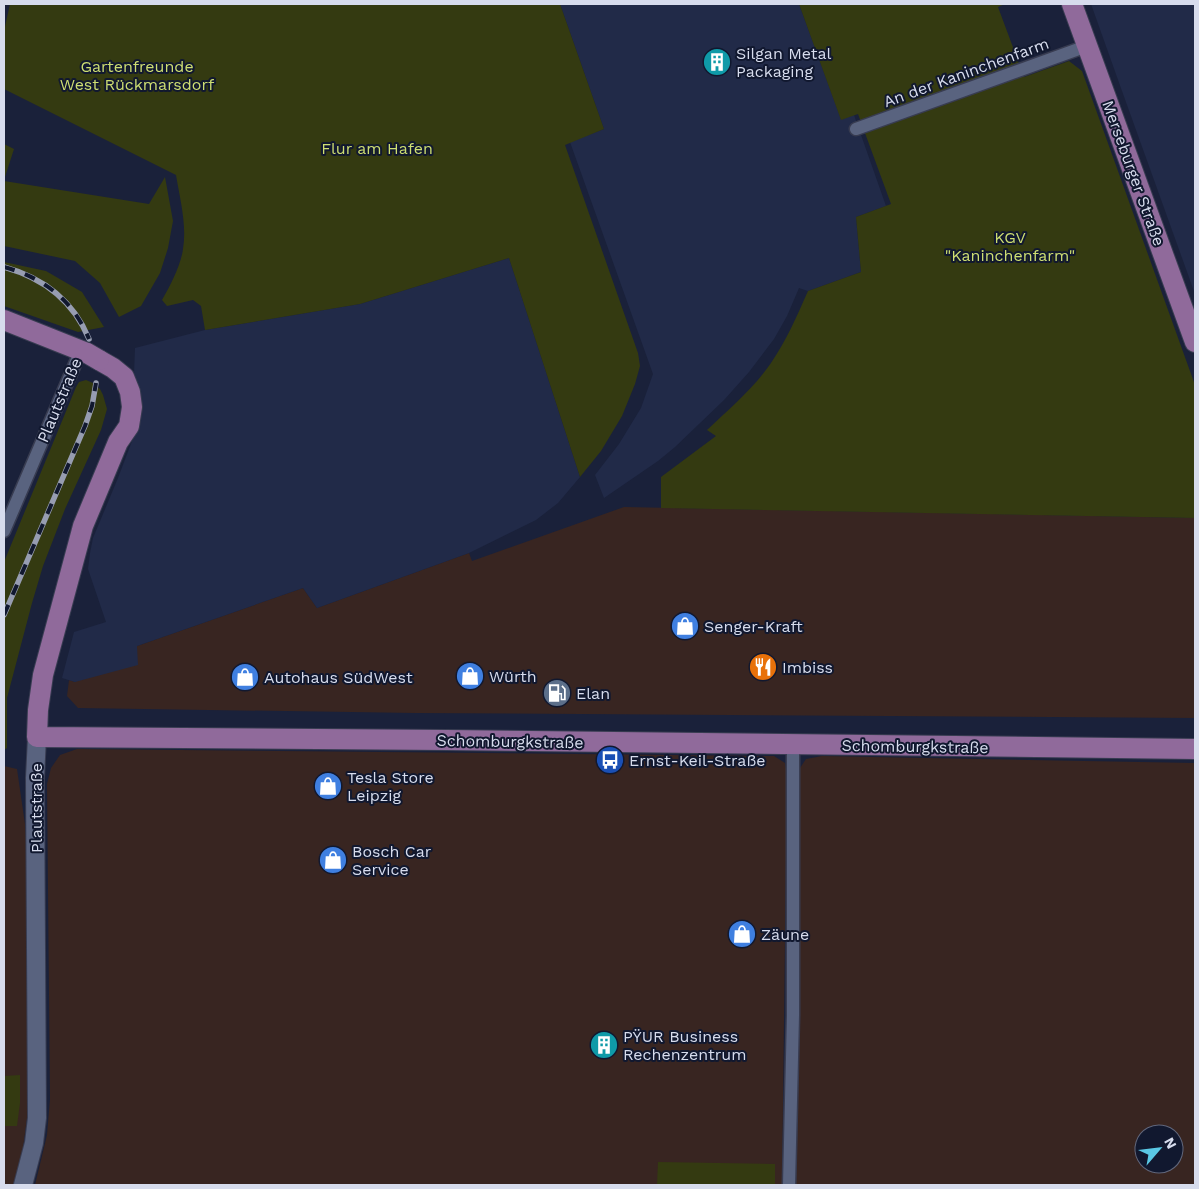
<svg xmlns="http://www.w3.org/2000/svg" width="1199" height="1189" font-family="'Work Sans',sans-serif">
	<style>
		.commercial { fill: #382521; fill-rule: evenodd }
		.built { fill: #212a48 }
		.green { fill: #343a11 }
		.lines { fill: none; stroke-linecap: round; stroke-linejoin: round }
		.minor-casing { stroke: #383c51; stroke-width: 15 }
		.secondary-casing { stroke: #383c51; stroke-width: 20 }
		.primary-casing { stroke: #383c51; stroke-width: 22 }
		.minor { stroke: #59637f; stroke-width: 12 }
		.secondary { stroke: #59637f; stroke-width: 18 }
		.primary { stroke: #906a9b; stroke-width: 20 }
		.rail-casing { stroke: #979db1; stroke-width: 5.5 }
		.rail { stroke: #11182f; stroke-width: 4; stroke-dasharray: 11; stroke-linecap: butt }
		.primary-bridge-casing { stroke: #383c51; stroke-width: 22; stroke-linecap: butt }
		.primary-bridge { stroke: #906a9b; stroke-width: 20 }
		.labels { text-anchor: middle; stroke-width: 4; stroke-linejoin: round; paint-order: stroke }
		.poi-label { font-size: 16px; fill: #d7dced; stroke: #11182f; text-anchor: start }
		.park-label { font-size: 16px; fill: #cede72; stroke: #11182f }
		.street-label { font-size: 16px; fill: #d7dced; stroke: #11182f }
	</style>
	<rect width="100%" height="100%" fill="#1a213a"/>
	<!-- commercial -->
	<g class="commercial">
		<path d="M624,507l571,11v200l-780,-5 -337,-5 -11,-12 2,-16 6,2 62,-36 166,-58 14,20 152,-55 3,8z"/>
		<path d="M77,749l697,7 11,7 2,11 -5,411h-747l12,-50 3,-36 -3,-315 4,-16 9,-13z"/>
		<path d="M822,756l373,7v422h-401l6,-417 6,-9zM1144,1134h30v30h-30z"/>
		<path d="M4,766l13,3 8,55 3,40 1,239 -6,45 -8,37h-11z"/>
	</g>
	<!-- built -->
	<g class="built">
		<path d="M560,4h239l42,115 13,-4 32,91 -30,11 5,55 -53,19 -9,-3 -12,28 -13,23 -25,33 -25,28 -49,47 -17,14 -54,37 -9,-23 24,-31 22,-36 12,-34 -83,-232 34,-13z"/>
		<path d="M1091,4h104v290l-73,-203z"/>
		<path d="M509,258l71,219 -22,26 -22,17 -67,33 -152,55 -14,-20 -166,58 1,19 -63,17 -13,-4 12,-46 32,-10 -18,-53 2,-16 3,-15 25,-60 22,-58 -1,-30 -5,-16 1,-26 70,-18 155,-26z"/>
	</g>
	<!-- green -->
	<g class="green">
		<path d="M10,4h550l44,125 -39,16 73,208 2,13 -5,18 -13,32 -21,35 -21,26 -71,-219 -149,46 -155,26 -4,-24 -8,-6 -26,6 -5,-6c8,-14 19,-35 21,-51 4,-24 -3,-50 -7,-74l-172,-86v-58z"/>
		<path d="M799,4h206l-7,3 26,70 45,-16 13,10 113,314v133l-534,-10v-31l55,-41 -9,-6c22,-21 46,-41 64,-67 15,-22 26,-47 37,-72l53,-19 -5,-55 35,-13 -33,-90 -17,6z"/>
		<path d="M4,144l10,5 -10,31z"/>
		<path d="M165,177l8,44 -5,27 -8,25 -19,33 -22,11 -19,-34 -25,-22 -71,-15v-65l145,23z"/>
		<path d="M4,262l42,9 36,21 22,35 -26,5 -74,-26z"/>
		<path d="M86,380l7,3 7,6 3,6 4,14 -6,21 -36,79 -22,57 -11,37 -25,95v50l-3,2v-188l72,-175 3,-5z"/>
		<path d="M20,1075v28l-3,23h-13v-50z"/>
		<path d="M658,1162l117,2v21h-118z"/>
	</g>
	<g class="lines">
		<defs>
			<g id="minor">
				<path d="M856,129l231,-83"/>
				<path d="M4,531l77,-181"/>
				<path d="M789,1185l4,-170v-270"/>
			</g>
			<path id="secondary" d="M23,1185l11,-42 3,-25 -2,-340 2,-41"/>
			<g id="primary">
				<path d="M1072,4l123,338"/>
				<path d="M4,320l83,33"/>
				<path d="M99,360l14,8 11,9 6,15 2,15 -3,19 -11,16 -35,84 -40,149 -5,35 -1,27 409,3 749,9"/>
			</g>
		</defs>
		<!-- minor casing -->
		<use href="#minor" class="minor-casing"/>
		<!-- secondary casing -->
		<use href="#secondary" class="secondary-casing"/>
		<!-- primary casing -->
		<use href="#primary" class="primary-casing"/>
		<!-- minor -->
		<use href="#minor" class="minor"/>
		<!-- secondary -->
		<use href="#secondary" class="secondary"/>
		<!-- primary -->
		<use href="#primary" class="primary"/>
		<defs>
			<g id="rail">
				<path d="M4,267c40,11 69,33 85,72"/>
				<path d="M4,615l81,-189 7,-20 4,-23"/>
			</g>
		</defs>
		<!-- rail casing -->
		<use href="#rail" class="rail-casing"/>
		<!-- rail -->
		<use href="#rail" class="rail"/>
		<defs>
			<path id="primary-bridge" d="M87,353l12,7"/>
		</defs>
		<!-- primary-bridge casing -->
		<use href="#primary-bridge" class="primary-bridge-casing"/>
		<!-- primary-bridge -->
		<use href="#primary-bridge" class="primary-bridge"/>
	</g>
	<!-- icons -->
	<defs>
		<symbol id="building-disc" viewBox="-11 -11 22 22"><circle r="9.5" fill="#0f9aa8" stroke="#11182f"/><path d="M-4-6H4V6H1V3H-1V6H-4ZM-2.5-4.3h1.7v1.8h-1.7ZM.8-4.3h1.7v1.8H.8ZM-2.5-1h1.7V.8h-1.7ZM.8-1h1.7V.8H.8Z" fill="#fff"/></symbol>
		<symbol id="shop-disc" viewBox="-11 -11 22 22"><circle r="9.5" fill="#3f7fe0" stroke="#11182f"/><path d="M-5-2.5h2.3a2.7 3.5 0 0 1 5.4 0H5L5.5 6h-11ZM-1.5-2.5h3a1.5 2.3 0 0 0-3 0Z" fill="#fff"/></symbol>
		<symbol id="restaurant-disc" viewBox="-11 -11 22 22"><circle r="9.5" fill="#e8710a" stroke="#11182f"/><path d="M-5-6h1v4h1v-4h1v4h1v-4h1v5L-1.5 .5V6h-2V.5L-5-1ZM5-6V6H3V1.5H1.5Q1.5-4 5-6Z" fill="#fff"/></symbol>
		<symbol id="fuel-disc" viewBox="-11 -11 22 22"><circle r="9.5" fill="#5c6f8a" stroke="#11182f"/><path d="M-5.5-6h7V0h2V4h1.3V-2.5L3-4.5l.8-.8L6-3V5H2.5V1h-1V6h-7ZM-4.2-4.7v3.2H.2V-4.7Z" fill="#fff"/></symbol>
		<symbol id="bus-disc" viewBox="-11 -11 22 22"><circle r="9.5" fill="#1a4fb4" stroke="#11182f"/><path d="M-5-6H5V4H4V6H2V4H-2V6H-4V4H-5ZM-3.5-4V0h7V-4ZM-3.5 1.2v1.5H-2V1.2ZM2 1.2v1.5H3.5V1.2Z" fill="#fff"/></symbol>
	</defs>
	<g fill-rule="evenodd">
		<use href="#building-disc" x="701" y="46" width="32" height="32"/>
		<use href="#shop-disc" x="669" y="610" width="32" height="32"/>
		<use href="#restaurant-disc" x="747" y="651" width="32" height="32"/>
		<use href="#shop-disc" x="454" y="660" width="32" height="32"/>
		<use href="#shop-disc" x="229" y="661" width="32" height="32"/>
		<use href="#fuel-disc" x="541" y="677" width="32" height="32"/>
		<use href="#bus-disc" x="594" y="744" width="32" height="32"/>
		<use href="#shop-disc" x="312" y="770" width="32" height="32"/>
		<use href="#shop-disc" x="317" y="844" width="32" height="32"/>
		<use href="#shop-disc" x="726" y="918" width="32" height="32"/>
		<use href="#building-disc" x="588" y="1029" width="32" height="32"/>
	</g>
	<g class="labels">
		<!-- poi labels -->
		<g class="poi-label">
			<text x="736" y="59">Silgan Metal<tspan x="736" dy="18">Packaging</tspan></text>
			<text x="704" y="632">Senger-Kraft</text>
			<text x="782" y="673">Imbiss</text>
			<text x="489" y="682">Würth</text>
			<text x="264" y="683">Autohaus SüdWest</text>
			<text x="576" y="699">Elan</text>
			<text x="629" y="766">Ernst-Keil-Straße</text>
			<text x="347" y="783">Tesla Store<tspan x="347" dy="18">Leipzig</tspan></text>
			<text x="352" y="857">Bosch Car<tspan x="352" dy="18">Service</tspan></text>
			<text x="761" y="940">Zäune</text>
			<text x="623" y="1042">PŸUR Business<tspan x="623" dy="18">Rechenzentrum</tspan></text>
		</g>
		<!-- park labels -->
		<g class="park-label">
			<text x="137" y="72">Gartenfreunde<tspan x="137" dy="18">West Rückmarsdorf</tspan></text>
			<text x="377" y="154">Flur am Hafen</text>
			<text x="1010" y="243">KGV<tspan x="1010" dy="18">"Kaninchenfarm"</tspan></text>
		</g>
		<!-- street labels -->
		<g class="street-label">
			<text transform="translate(966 72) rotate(-20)" y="6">An der Kaninchenfarm</text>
			<text transform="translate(1134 173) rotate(70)" y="6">Merseburger Straße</text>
			<text transform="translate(59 400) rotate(-67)" y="6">Plautstraße</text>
			<text transform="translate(510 741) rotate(1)" y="6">Schomburgkstraße</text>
			<text transform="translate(915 746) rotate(1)" y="6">Schomburgkstraße</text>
			<text transform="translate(36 808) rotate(-90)" y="6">Plautstraße</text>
		</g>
	</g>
	<!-- border -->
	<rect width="1199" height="1189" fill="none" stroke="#d7dced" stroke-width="10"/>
	<!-- north arrow -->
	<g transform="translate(1159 1149) rotate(62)"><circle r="24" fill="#11182f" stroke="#60667b"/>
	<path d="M0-4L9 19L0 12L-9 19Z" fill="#5ac8e5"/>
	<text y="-8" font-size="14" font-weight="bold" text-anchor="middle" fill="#d7dced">N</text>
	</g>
</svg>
